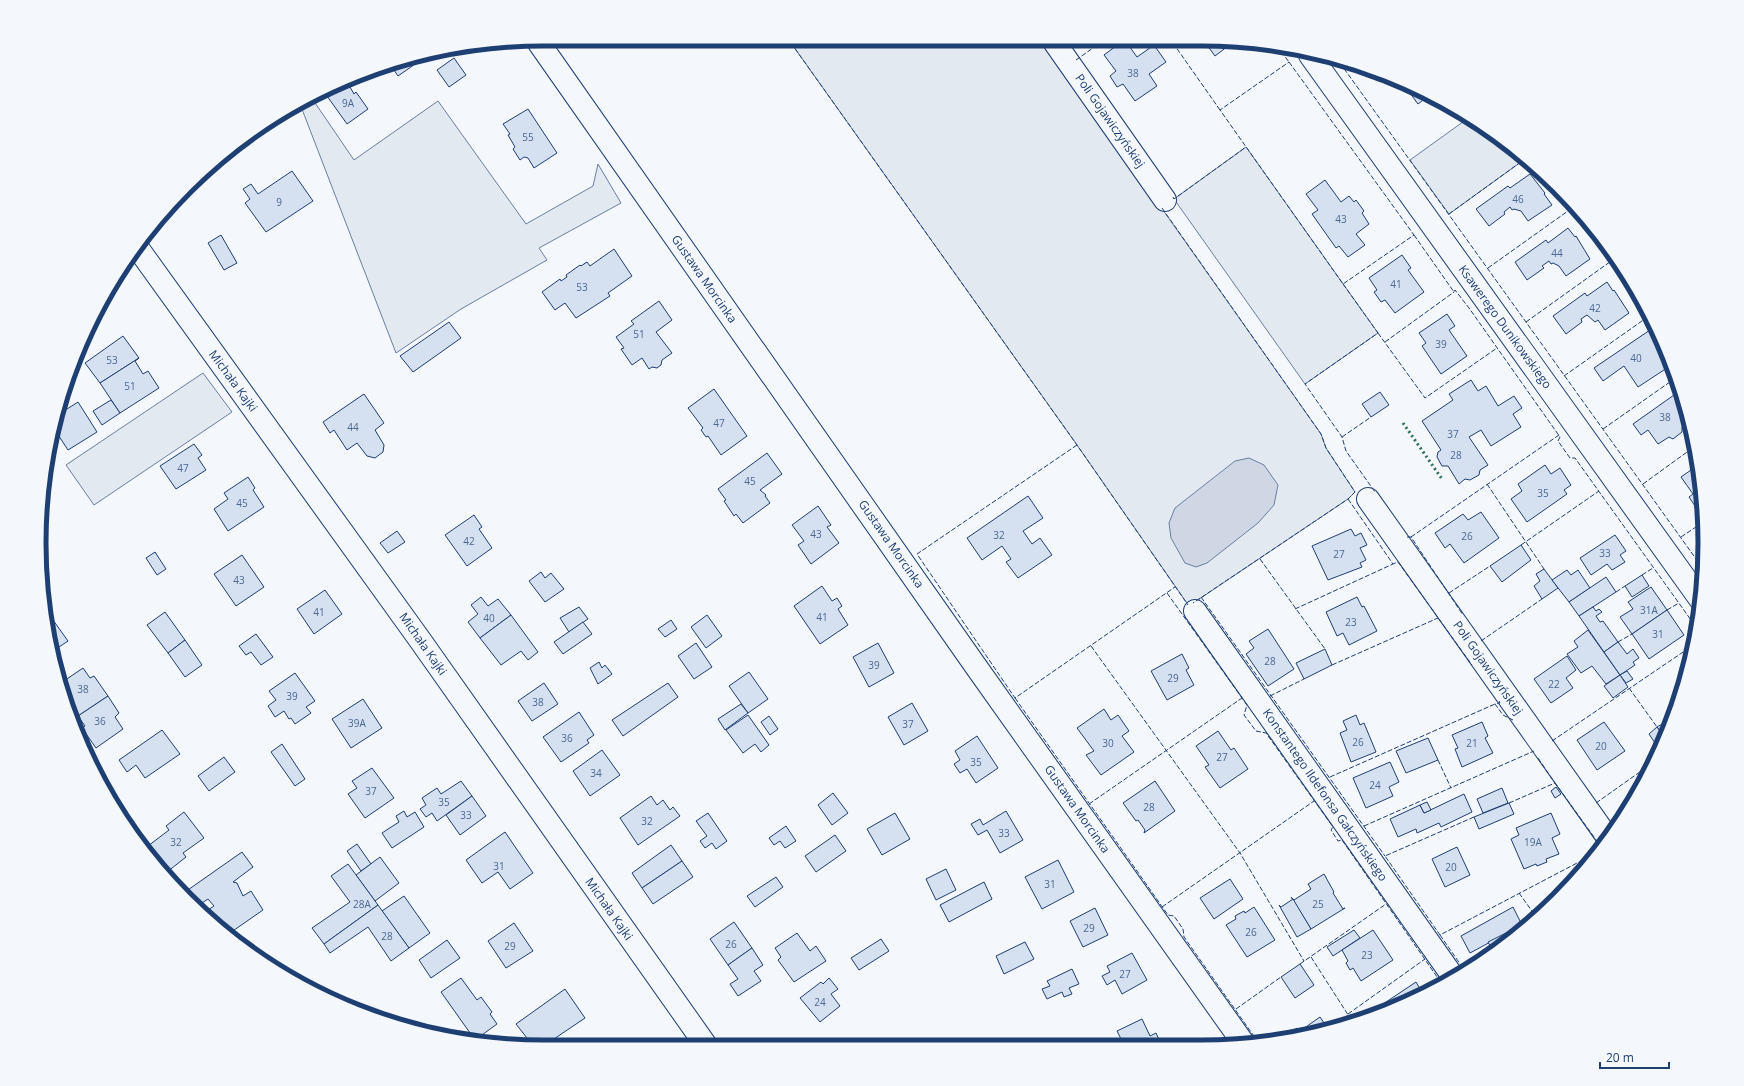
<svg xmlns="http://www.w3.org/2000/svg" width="1744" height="1086" font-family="'Open Sans',sans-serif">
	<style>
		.green { fill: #e3e9f0; stroke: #687fa3 }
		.water { fill: #cfd7e4; stroke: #687fa3 }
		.building { fill: #d5e0f0; stroke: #1d3f73 }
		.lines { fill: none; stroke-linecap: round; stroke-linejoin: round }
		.minor-casing { stroke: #1d3f73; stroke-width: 24 }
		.minor { stroke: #f4f7fb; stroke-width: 22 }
		.hedge { stroke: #2c6c60; stroke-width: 3; stroke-dasharray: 2 3; stroke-linecap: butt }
		.fence { stroke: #1d3f73; stroke-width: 1; stroke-dasharray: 5 2; stroke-linecap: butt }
		.labels { text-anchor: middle; stroke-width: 3; stroke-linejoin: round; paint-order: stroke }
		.number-label { font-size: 10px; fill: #4b6792 }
		.street-label { font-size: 12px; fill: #1d3f73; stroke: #f4f7fb }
		.rim { fill: none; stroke: #1d3f73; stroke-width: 5 }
	</style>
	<rect width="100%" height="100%" fill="#f4f7fb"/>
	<!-- green -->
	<g class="green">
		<path d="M791,43h254l276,391 5,14 29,44 -7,7 -159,107 -112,-161z"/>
		<path d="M311,97l43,63 84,-59 88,123 67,-38 5,-22 23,39 -82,45 8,12 -86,49 -65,44 -96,-249z"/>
		<path d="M1467,119l41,24 17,16 -76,55 -39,-54z"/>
		<path d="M1246,147l132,186 -73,51 -131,-185z"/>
		<path d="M203,373l29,39 -138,93 -28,-40z"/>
	</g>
	<!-- water -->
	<path class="water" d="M1249,458l15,7 14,20 -4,20 -16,18 -51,40 -11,4 -11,-4 -14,-25 -2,-15 6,-15 60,-47z"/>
	<!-- building -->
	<g class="building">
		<path d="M1120,43h7l10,14 17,-12 12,17 -17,12 8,12 -22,15 -12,-17 -6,3 -7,-11 6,-5 -12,-16z"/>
		<path d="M1199,43h33l-17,13 -8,-11 -6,1z"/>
		<path d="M428,55l-30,21 -8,-12z"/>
		<path d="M454,58l12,17 -17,12 -12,-17z"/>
		<path d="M346,80l8,14 2,-2 12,17 -21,15 -20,-28 -2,1 -4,-6z"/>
		<path d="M1402,82l25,15 -9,7z"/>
		<path d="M528,109l29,44 -23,15 -6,-10 -4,-1 -4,3 -7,-11 2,-2 -7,-12 2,-1 -7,-10z"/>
		<path d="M292,171l21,30 -47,31 -21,-29 5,-4 -7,-10 8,-5 7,10z"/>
		<path d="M1530,174l15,19 -1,1 8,11 -24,16 -7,-10 -7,-2 -2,1 -2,-3 -6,5 1,2 -16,12 -13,-17 32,-23 2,2z"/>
		<path d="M1325,180l16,22 8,-6 5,6 2,-2 8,11 -2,2 7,11 -13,10 9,11 -17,12 -9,-11 -3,2 -24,-34 6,-4 -12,-16z"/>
		<path d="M1568,228l7,9 1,-1 14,23 -24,17 -7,-10 -6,-3 -2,1 -2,-3 -7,5 2,2 -17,12 -12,-18 31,-22 2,3z"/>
		<path d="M221,235l16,28 -13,7 -16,-27z"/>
		<path d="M614,249l18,27 -24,17 2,3 -34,22 -11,-15 -10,7 -13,-18 18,-13 1,2 6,-4 -1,-2 14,-10 1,1 6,-4 3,4z"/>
		<path d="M1402,255l9,13 -3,2 16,22 -29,21 -10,-13 -4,2 -7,-10 3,-2 -8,-12z"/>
		<path d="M1607,282l6,9 1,-1 15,23 -24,17 -7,-10 -3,2 -8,-7 -6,4 1,3 -16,12 -13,-18 32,-23 2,3z"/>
		<path d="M659,301l13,19 -16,12 16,21 -10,7 -1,5 -4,3 -5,-1 -3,2 -7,-11 -10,7 -11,-16 3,-1 -8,-11 18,-13 -3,-3z"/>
		<path d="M1447,314l8,12 -6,4 18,26 -26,18 -19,-28 4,-3 -7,-10z"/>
		<path d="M449,322l12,16 -48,34 -13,-16z"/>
		<path d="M1650,330l15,22 -1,10 3,6 -29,19 -14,-21 -21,15 -9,-13z"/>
		<path d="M123,336l16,22 -39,25 -15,-20z"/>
		<path d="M139,358l-4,3 8,13 5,-3 11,17 -39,25 -20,-30z"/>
		<path d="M1471,380l7,11 8,-5 12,20 16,-10 8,12 -9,6 8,13 -30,19 -10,-16 -12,7 19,28 -8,5 -1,5 -9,5 -5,-1 -6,5 -11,-18h-6l-5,-9 1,-5 3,-2 -19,-29 31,-21 -4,-6z"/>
		<path d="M714,389l33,47 -26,19 -13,-19 -2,1 -5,-7 2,-2 -15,-20z"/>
		<path d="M1380,392l9,13 -18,12 -9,-13z"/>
		<path d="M364,394l20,29 -9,7 9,15 -1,7 -8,6 -8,-2 -10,-13 -10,7 -13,-20 -4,3 -7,-11z"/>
		<path d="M1674,395l11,16 3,12 -6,4v5l-9,7 -4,-2 -11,7 -10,-14 -7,5 -8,-11z"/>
		<path d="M111,400l9,13 -18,12 -9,-14z"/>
		<path d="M78,402l19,30 -29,18 -15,-23 3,-11z"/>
		<path d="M194,444l8,11 -4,3 8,12 -30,19 -16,-23z"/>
		<path d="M767,453l15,21 -22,16 6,5 -1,1 5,7 -27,20 -7,-9 -2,2 -10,-15 2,-1 -8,-11z"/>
		<path d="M1696,463h1l4,14v25l-6,4 -6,-9 4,-3 -12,-17 10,-7 1,-4z"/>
		<path d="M1545,465l6,9 9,-6 11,17 -7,5 3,4 -40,28 -16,-23 11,-8 -4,-7z"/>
		<path d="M248,477l7,11 -2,2 11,17 -36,24 -14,-22 14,-10 -4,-6z"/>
		<path d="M1028,496l15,22 -20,13 9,13 8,-6 12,17 -34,23 -12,-16 5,-3 -9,-13 -20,14 -15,-22z"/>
		<path d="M818,506l13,19 -4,2 12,16 -28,21 -13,-19 6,-4 -12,-16z"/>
		<path d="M1481,512l18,26 -35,25 -14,-19 -5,4 -10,-15 28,-19 5,6z"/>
		<path d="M474,515l8,12 -3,2 13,19 -25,18 -22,-31z"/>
		<path d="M1351,529l4,7 6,-3 6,12 -7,3 6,12 -6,3 2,4 -34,13 -16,-34z"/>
		<path d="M397,531l8,11 -17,11 -8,-10z"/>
		<path d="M1615,535l11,16 -6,4 5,7 -13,8 -5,-6 -16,11 -11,-17z"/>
		<path d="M1521,545l10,15 -29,22 -12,-16z"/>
		<path d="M155,552l11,17 -9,6 -11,-17z"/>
		<path d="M242,555l22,32 -28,19 -22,-32z"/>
		<path d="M1544,569l14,19 -16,11 -8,-13 6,-5 -4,-7z"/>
		<path d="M1567,570l4,5 7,-5 12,18 -21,14 -17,-22z"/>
		<path d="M541,572l4,6 6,-5 13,16 -19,13 -16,-21z"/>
		<path d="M1642,575l7,11 -17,11 -7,-11z"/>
		<path d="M1606,577l10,15 -37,24 -10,-14z"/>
		<path d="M822,586l10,15 5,-3 5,8 -4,3 10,16 -28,19 -26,-38z"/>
		<path d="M1651,587l16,23 -35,24 -12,-17 13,-8 -5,-7z"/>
		<path d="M325,590l17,24 -28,20 -17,-25z"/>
		<path d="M481,597l7,9 10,-7 13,16 -31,23 -12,-16 10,-8 -7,-9z"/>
		<path d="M1357,597l5,10 2,-1 13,25 -28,14 -6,-12 -6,3 -11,-24z"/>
		<path d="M579,607l9,12 -19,13 -9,-14z"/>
		<path d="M1593,607l3,4 3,-2 3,3 -6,4 4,6 3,-1 15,21 -14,10 -25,-36z"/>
		<path d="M1667,610l17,25 -35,24 -17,-25z"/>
		<path d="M165,612l20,28 -17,13 -21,-28z"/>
		<path d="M48,613l20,28 -15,10 -8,-36z"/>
		<path d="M511,615l27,37 -10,8 -7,-9 -20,14 -21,-27z"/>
		<path d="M707,615l15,21 -16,12 -15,-21z"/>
		<path d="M671,620l6,9 -12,8 -7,-8z"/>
		<path d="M583,622l9,12 -29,20 -9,-12z"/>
		<path d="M1268,629l26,40 -26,17 -22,-32 8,-6 -5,-7z"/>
		<path d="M1588,630l32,45 -14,9 -14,-18 -11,7 -14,-19 11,-7 -4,-6z"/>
		<path d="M256,634l17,23 -12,8 -10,-13 -5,3 -7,-9z"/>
		<path d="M185,640l17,25 -17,12 -17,-24z"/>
		<path d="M1618,642l9,12 6,-5 6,9 -6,4 2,3 -15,10 -16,-23z"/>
		<path d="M696,643l16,24 -18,12 -16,-23z"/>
		<path d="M878,643l16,30 -25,14 -16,-30z"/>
		<path d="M1325,649l7,16 -28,14 -8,-16z"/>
		<path d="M1182,654l7,14 -3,2 8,15 -27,15 -16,-29z"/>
		<path d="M1567,656l9,14 -10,8 7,10 -22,15 -17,-24z"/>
		<path d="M599,662l3,6 3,-3 7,9 -14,10 -8,-16z"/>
		<path d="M83,668l7,10 4,-2 14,20 -30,20 -8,-13 -3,3 -1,-2 -5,-21z"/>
		<path d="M1627,671l6,8 -7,4 -6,-8z"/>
		<path d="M749,672l19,27 -20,14 -19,-27z"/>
		<path d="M295,673l20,28 -9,6 5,6 -16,11 -4,-6 -2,1 -5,-8 -9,6 -7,-11 8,-6 -7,-9z"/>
		<path d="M1620,675l8,12 -15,11 -9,-12z"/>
		<path d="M544,683l14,21 -26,17 -14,-20z"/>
		<path d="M668,683l10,14 -55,39 -11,-16z"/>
		<path d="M108,696l11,17 -4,4 8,12 -27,19 -14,-20 3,-2 -7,-10z"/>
		<path d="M363,699l19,29 -31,20 -19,-29z"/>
		<path d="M912,703l16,28 -24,14 -16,-28z"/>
		<path d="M741,704l7,9 -23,17 -7,-11z"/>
		<path d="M1104,709l7,11 7,-5 11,16 -7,5 12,16 -33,23 -15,-20 8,-4 -17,-23z"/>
		<path d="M579,712l15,23 -7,5 2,3 -28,19 -18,-25z"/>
		<path d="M748,715l21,30 -8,7 -6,-8 -12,9 -17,-23z"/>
		<path d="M1356,715l4,10 4,-2 12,29 -25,10 -11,-29 7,-3 -4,-9z"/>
		<path d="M769,716l9,13 -8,6 -9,-13z"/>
		<path d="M1667,721l2,3 -5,13 -7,-10z"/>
		<path d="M1482,722l6,14 -3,2 8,15 -31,14 -7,-18 3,-1 -6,-13z"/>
		<path d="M1604,722l21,29 -28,19 -20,-30z"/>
		<path d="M1657,727l7,10 -5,12 -10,-15z"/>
		<path d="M162,730l18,24 -35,24 -9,-13 -9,7 -8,-12z"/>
		<path d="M1218,731l13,19 3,-2 14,21 -28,19 -15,-21 4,-2 -13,-19z"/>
		<path d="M977,736l21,32 -22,15 -9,-14 -7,4 -6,-9 6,-4 -5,-9z"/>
		<path d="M1428,738l10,22 -32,13 -10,-22z"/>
		<path d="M282,744l23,35 -10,7 -24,-34z"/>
		<path d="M602,750l18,25 -30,21 -17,-25z"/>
		<path d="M224,757l11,15 -26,19 -11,-15z"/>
		<path d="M1390,762l9,20 -10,5 4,9 -27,12 -13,-30z"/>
		<path d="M372,768l22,30 -29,20 -17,-24 9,-6 -5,-7z"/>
		<path d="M461,781l11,15 -35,25 -5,-8 -6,4 -6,-8 6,-4 -4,-7 15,-10 4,6z"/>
		<path d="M1155,781l20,30 -31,22 1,-3 -7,-10 -2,1 -13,-18z"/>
		<path d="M1556,787l5,7 -6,4 -4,-7z"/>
		<path d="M1502,788l6,15 -25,10 -6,-14z"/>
		<path d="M833,793l15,20 -16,12 -14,-20z"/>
		<path d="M1464,794l8,18 -31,15 -2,-4 -22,10 -1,-4 -18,8 -8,-18 30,-14 4,8z"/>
		<path d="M472,796l14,20 -26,19 -14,-20z"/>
		<path d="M651,796l6,9 6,-5 7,10 3,-3 7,9 -42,29 -18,-27z"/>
		<path d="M1427,802l4,8 -7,3 -4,-8z"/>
		<path d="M1509,803l5,11 -35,15 -5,-12z"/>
		<path d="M404,811l3,6 8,-5 9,15 -32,21 -10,-15 17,-11 -3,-6z"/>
		<path d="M1006,811l17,29 -23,13 -13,-23 -9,5 -7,-11 9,-5 3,6z"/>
		<path d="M184,812l20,26 -21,15 3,4 -19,15 -19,-26 21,-16 -3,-4z"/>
		<path d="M708,813l19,28 -11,8 -4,-6 -7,5 -5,-7 7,-5 -11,-15z"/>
		<path d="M895,813l15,26 -28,16 -15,-26z"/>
		<path d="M1551,813l9,21 -8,4 7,16 -13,5 1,3 -10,4 -1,-2 -12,5 -13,-30 8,-4 -3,-7z"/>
		<path d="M786,826l10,15 -11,7 -5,-7 -6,4 -5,-7z"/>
		<path d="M505,832l28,41 -23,16 -12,-17 -16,11 -16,-23z"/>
		<path d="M835,835l11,16 -30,21 -11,-16z"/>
		<path d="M357,844l14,20 -10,7 -14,-20z"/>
		<path d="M671,845l11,16 -40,27 -10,-15z"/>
		<path d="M1457,847l13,28 -25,12 -13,-28z"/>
		<path d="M242,852l11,15 -20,15 4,1 6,13 8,-5 12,19 -36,25 -6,-5 -13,-20 6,-4 -6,-7 -12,8 -11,-15z"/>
		<path d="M380,857l19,26 -24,18 -19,-26z"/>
		<path d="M1058,860l16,32 -32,17 -17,-32z"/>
		<path d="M682,861l11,16 -40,27 -11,-16z"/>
		<path d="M348,864l30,41 -54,39 -12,-16 38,-26 -19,-26z"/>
		<path d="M946,869l10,21 -20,10 -10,-21z"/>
		<path d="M1324,874l10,18 -1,1 10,16 2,-1 -34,21 -20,-32 3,3 17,-11 -3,-5z"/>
		<path d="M776,877l7,10 -28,20 -8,-11z"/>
		<path d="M1230,879l13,20 -29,20 -14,-21z"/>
		<path d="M984,882l8,17 -43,23 -9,-17z"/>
		<path d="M404,896l26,37 -21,15 -27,-37z"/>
		<path d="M1293,899l18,30 -14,8 -18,-32 2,2z"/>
		<path d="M378,905l31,43 -18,13 -23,-34 -38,26 -6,-9z"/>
		<path d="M1254,907l21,33 -28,17 -21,-32 10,-6 -1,-3 9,-5 1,2z"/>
		<path d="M1513,907l9,18 -52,28 -9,-17z"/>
		<path d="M1095,908l13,27 -25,12 -13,-26z"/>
		<path d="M734,922l18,26 -24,17 -18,-26z"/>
		<path d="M514,923l19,28 -27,17 -18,-27z"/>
		<path d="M1522,925l2,3 -31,23 -5,-9z"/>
		<path d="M1354,930l6,8 -27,18 -6,-9z"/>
		<path d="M1373,930l20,30 -32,21 -8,-13 -3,2 -4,-7 2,-2 -6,-11z"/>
		<path d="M797,933l13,18 6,-5 10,15 -32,21 -16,-22 3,-3 -6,-9z"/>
		<path d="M881,939l8,12 -30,19 -8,-12z"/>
		<path d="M447,940l13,18 -29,20 -12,-18z"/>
		<path d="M1025,942l9,17 -30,15 -8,-18z"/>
		<path d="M752,948l11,17 -9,6 7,10 -23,15 -8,-12 8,-5 -10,-14z"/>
		<path d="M1132,953l15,27 -25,14 -7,-14 -8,5 -5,-9 8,-4 -3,-6z"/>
		<path d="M1300,964l14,21 -19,13 -14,-21z"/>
		<path d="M1072,969l7,15 -10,4 3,6 -8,3 -2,-5 -15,7 -5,-10 8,-3 -3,-5z"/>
		<path d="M461,978l16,22 4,-3 11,15 -2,2 7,10 -22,16 -34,-48z"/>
		<path d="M829,978l9,11 -7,5 9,12 -20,16 -20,-24 21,-16 2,2z"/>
		<path d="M1416,982l6,10 -33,14 -3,-4z"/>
		<path d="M565,989l20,29 -37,25h-27l6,-5 -11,-14z"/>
		<path d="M1320,1017l9,13 -44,7 12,-9 3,3z"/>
		<path d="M1142,1019l8,17 6,-3 6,13 -38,-1 -7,-14z"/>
	</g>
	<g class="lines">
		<defs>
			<g id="minor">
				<path d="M539,43l438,625 267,376"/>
				<path d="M1055,43l110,157"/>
				<path d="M1310,55l390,544"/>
				<path d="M137,247l283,393 285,404"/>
				<path d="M1368,499l240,339"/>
				<path d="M1195,611l259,367"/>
			</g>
		</defs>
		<!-- minor casing -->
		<use href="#minor" class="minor-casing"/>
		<!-- minor -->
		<use href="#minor" class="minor"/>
		<!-- hedge -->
		<path class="hedge" d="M1403,423l39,56"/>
		<!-- fence -->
		<g class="fence">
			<path d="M791,43l286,402 111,160"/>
			<path d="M1173,43l47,67"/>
			<path d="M1277,46l12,16"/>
			<path d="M1076,60l24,-17"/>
			<path d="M1289,62l125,173 -71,49 -123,-174z"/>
			<path d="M1340,63l364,507"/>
			<path d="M1173,197l1,2 72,-52"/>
			<path d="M1162,208l159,226 5,14 29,44 -7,7 -155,104"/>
			<path d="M1449,214l76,-55"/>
			<path d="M1414,235l40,57 1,-2 14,18 91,129 -2,4 12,17h5l121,169"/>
			<path d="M1488,268l87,-62"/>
			<path d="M1343,284l35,49 -73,51 37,53 4,14 29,41"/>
			<path d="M1526,322l88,-63"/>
			<path d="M1378,333l47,65 72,-50"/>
			<path d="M1385,342l69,-50"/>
			<path d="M1564,376l85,-60"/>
			<path d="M1603,429l74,-52"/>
			<path d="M1342,437l29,-20"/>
			<path d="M1077,445l-160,109 98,144 160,-111"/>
			<path d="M1487,484l57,85"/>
			<path d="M1643,484l51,-37"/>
			<path d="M1348,499l45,65 5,-2 74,103"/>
			<path d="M1407,537h4l52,78"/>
			<path d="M1411,537l148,-102"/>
			<path d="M1681,537l21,-14"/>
			<path d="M1521,545l78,-54"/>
			<path d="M1260,559l65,90"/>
			<path d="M1642,575l11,-7"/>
			<path d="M1616,592l9,-6"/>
			<path d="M1167,593l80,112 -3,10 12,16 10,2 67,94 -2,3 7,11 4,-1 100,144"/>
			<path d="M1449,593l41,-27"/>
			<path d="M1201,597l184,259"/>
			<path d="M1295,609l98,-45"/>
			<path d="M1667,610l12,-7"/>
			<path d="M1481,641l61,-42"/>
			<path d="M1618,642l14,-8"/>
			<path d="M1091,646l149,207 64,108"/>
			<path d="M1332,665l106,-47"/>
			<path d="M1629,688l28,39"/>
			<path d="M1270,696l34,-17"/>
			<path d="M1015,698l153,217 6,1 9,13 1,8 74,105"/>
			<path d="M1499,701l1,2 -5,1 8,11 10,5"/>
			<path d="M1552,741l140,-95"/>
			<path d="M1538,758l17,25"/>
			<path d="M1438,760l13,28"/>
			<path d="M1330,777l165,-73"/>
			<path d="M1509,803l46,-20 47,65"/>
			<path d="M1596,803l58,-41"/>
			<path d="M1089,804l153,-106"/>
			<path d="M1474,817l-89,39 55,79 158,-83"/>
			<path d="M1364,826l170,-75"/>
			<path d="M1519,893l18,25"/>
			<path d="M1162,907l152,-106"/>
			<path d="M1440,935l25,36"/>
			<path d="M1311,957l41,64"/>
			<path d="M1300,964l86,-60"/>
			<path d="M1236,1009l45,-32"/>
			<path d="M1348,1014l77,-55"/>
		</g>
	</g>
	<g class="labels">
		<!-- number labels -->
		<g class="number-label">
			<text x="1133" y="77">38</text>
			<text x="348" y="107">9A</text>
			<text x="528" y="141">55</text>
			<text x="1518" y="203">46</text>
			<text x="279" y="206">9</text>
			<text x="1341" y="223">43</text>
			<text x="1557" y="257">44</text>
			<text x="1396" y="288">41</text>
			<text x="582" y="291">53</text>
			<text x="1595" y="312">42</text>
			<text x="639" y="338">51</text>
			<text x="1441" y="348">39</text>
			<text x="1636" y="362">40</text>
			<text x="112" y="364">53</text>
			<text x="130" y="390">51</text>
			<text x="1665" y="421">38</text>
			<text x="719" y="427">47</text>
			<text x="353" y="431">44</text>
			<text x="1453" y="438">37</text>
			<text x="1456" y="459">28</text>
			<text x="183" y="472">47</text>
			<text x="750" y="485">45</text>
			<text x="1543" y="497">35</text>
			<text x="242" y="507">45</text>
			<text x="816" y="538">43</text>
			<text x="999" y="539">32</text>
			<text x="1467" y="540">26</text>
			<text x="469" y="545">42</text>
			<text x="1605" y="557">33</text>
			<text x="1339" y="558">27</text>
			<text x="239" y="584">43</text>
			<text x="1649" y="614">31A</text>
			<text x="319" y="616">41</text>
			<text x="822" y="621">41</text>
			<text x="489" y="622">40</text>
			<text x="1351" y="626">23</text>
			<text x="1658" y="638">31</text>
			<text x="1270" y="665">28</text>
			<text x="874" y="669">39</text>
			<text x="1173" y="682">29</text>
			<text x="1554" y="688">22</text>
			<text x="83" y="693">38</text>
			<text x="292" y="700">39</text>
			<text x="538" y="706">38</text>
			<text x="100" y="725">36</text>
			<text x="357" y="727">39A</text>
			<text x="908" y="728">37</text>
			<text x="567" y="742">36</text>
			<text x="1358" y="746">26</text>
			<text x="1108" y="747">30</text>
			<text x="1472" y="747">21</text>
			<text x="1601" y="750">20</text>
			<text x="1222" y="761">27</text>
			<text x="976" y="766">35</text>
			<text x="596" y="777">34</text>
			<text x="1375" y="789">24</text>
			<text x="371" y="795">37</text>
			<text x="444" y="806">35</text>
			<text x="1149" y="811">28</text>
			<text x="466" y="819">33</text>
			<text x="647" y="825">32</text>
			<text x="1004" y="837">33</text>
			<text x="176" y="846">32</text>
			<text x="1533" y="846">19A</text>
			<text x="499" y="870">31</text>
			<text x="1451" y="871">20</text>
			<text x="1050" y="888">31</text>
			<text x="362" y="908">28A</text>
			<text x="1318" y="908">25</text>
			<text x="1089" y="932">29</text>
			<text x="1251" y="936">26</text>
			<text x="387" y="940">28</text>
			<text x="731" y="948">26</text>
			<text x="510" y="950">29</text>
			<text x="1367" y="959">23</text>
			<text x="1125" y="978">27</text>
			<text x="820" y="1006">24</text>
		</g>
		<!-- street labels -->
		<g class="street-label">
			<text transform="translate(1110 121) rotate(55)" y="4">Poli Gojawiczyńskiej</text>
			<text transform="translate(704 279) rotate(55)" y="4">Gustawa Morcinka</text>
			<text transform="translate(1505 327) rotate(54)" y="4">Ksawerego Dunikowskiego</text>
			<text transform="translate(233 381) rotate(54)" y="4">Michała Kajki</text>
			<text transform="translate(891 544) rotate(55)" y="4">Gustawa Morcinka</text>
			<text transform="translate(423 644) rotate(55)" y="4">Michała Kajki</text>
			<text transform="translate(1488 668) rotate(55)" y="4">Poli Gojawiczyńskiej</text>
			<text transform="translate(1325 795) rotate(55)" y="4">Konstantego Ildefonsa Gałczyńskiego</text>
			<text transform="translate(1077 809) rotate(55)" y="4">Gustawa Morcinka</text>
			<text transform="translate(609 909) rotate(55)" y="4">Michała Kajki</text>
		</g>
	</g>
	<!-- crop -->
	<path d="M0 0H1744V1086H0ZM543 46H1201A497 497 0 0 1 1698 543V543A497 497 0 0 1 1201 1040H543A497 497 0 0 1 46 543V543A497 497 0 0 1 543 46Z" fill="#f4f7fb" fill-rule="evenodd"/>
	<path class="rim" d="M543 46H1201A497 497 0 0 1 1698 543V543A497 497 0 0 1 1201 1040H543A497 497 0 0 1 46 543V543A497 497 0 0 1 543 46Z"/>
	<!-- scale -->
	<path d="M1600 1062v6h69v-6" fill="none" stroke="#1d3f73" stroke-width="2"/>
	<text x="1606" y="1062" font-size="12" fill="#1d3f73" stroke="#f4f7fb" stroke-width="3" paint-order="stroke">20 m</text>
</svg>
